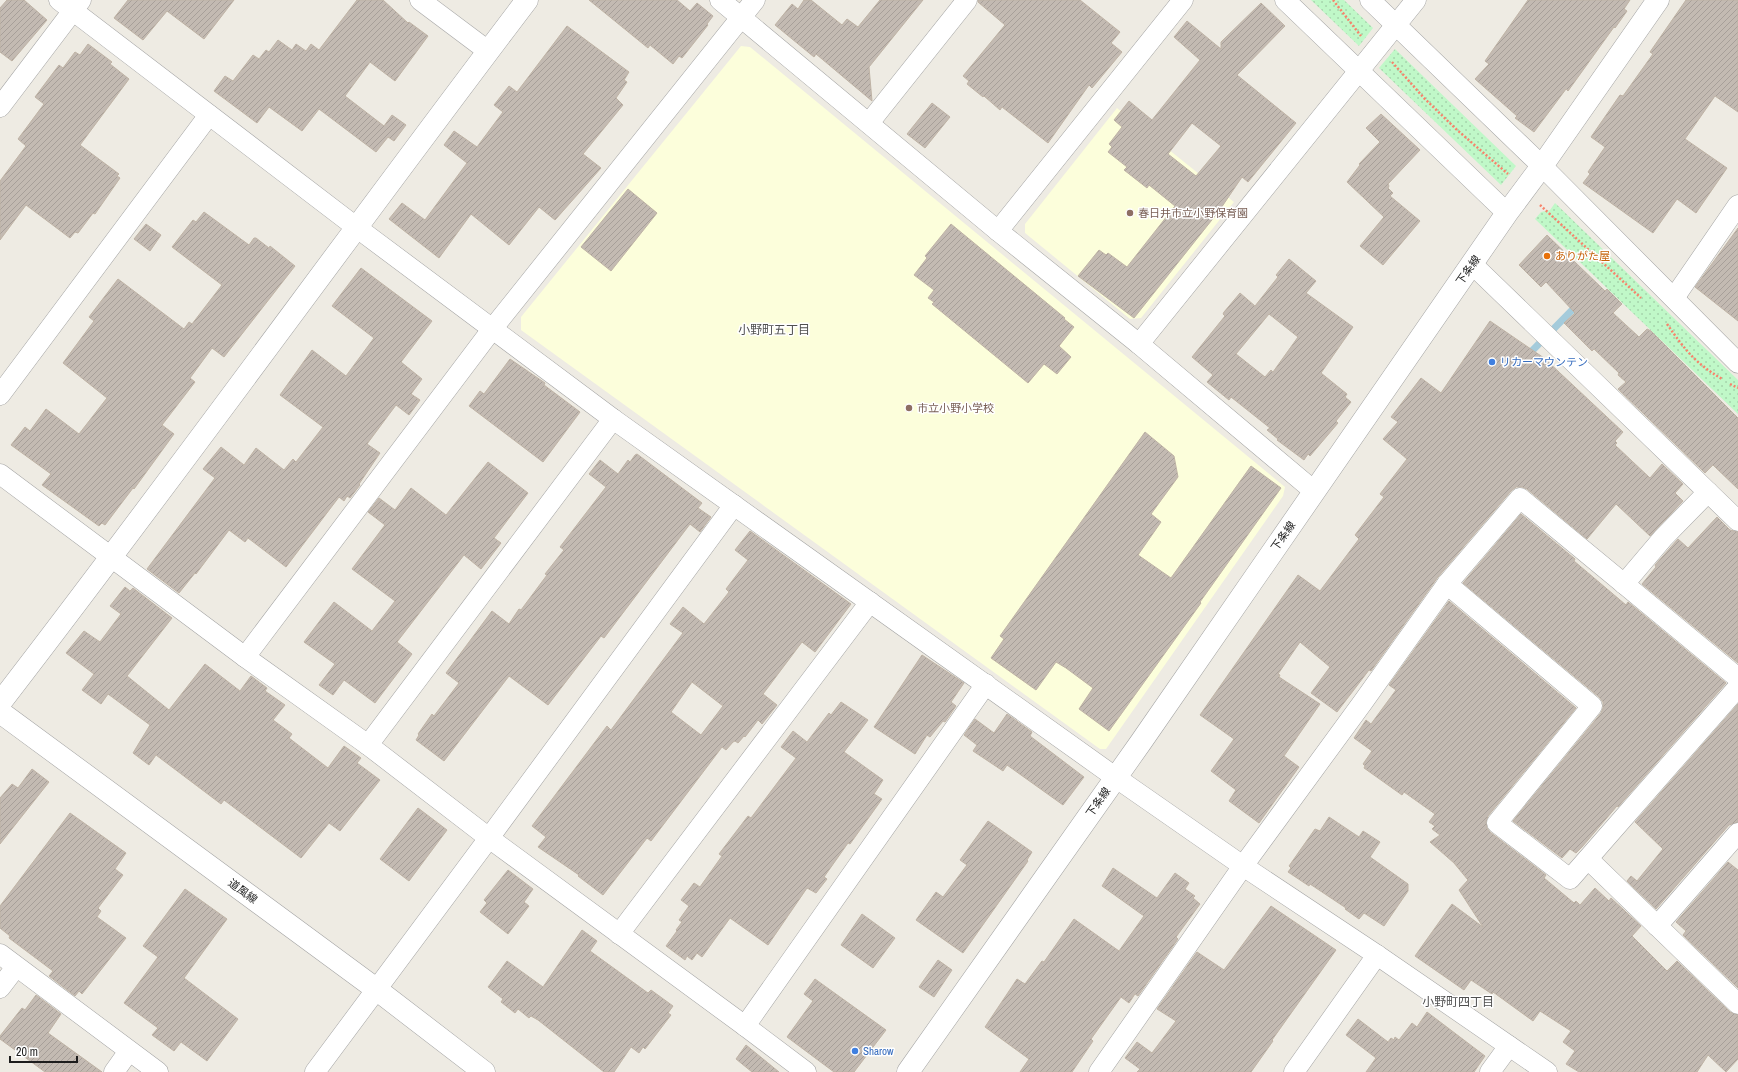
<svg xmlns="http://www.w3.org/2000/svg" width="1738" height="1072" font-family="'Archivo Narrow','Noto Sans JP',sans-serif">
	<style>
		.education { fill: #fcfedb }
		.park { fill: url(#park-dots) }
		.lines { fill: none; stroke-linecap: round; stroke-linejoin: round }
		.stream { stroke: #a4cbdb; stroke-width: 7 }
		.building { fill: url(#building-hatch); stroke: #bfb3a5; fill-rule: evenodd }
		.minor-casing { stroke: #a4a4a4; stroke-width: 21 }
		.tertiary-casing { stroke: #a4a4a4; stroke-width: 23 }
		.path { stroke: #f7836b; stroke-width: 2.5; stroke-dasharray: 2 2; stroke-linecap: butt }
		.minor { stroke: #fff; stroke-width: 20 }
		.tertiary { stroke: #fff; stroke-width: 22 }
		.education-dot { fill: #8d6e63; stroke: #fff; stroke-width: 1.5 }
		.food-dot { fill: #e8710a; stroke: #fff; stroke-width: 1.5 }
		.shop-dot { fill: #3f7fe0; stroke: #fff; stroke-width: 1.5 }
		.labels { text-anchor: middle; stroke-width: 3; stroke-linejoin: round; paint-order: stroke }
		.education-label { font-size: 11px; fill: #785e54; stroke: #fff; text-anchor: start }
		.food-label { font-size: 11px; fill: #c56008; stroke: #fff; text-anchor: start }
		.street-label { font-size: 11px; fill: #1d1d1d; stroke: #fff }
		.shop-label { font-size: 11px; fill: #366cbe; stroke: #fff; text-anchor: start }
		.neighbourhood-label { font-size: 12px; fill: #505050; stroke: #fff }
	</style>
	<defs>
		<pattern id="park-dots" width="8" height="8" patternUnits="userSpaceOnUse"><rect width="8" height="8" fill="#c0f8c8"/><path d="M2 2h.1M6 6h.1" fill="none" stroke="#a5d4ab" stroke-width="1.8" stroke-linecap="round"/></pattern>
		<pattern id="building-hatch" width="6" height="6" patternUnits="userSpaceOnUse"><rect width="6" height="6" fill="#c3bab2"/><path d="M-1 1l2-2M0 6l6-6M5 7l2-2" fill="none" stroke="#a79f99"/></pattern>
	</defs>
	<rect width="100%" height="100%" fill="#eeebe3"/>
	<!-- education -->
	<g class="education">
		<path d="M741,46l9,1 535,440 -2,9 -177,253h-6l-579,-419v-13z"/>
		<path d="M1117,108l117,94 -93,116 -11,1 -105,-86v-9z"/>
	</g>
	<!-- park -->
	<g class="park">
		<path d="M1311,0h33l29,28 -14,18z"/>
		<path d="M1395,49l121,117 -15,19 -122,-117z"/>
		<path d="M1555,203l183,177v34l-203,-195 6,-7 9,-2z"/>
	</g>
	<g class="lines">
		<!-- stream -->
		<path class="stream" d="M1526,357l53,-54"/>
	</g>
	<!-- building -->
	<g class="building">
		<path d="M7,0h17l23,20 -35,41 -12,-9v-44z"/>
		<path d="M128,0h106l-30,39 -37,-28 -24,29 -29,-22z"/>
		<path d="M357,0h26l25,23 1,-1 19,14 -33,45 -25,-19 -25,34 39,30 8,-11 14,10 -12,16 -6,-4 -12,15 -57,-43 -17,22 -33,-24 -12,16 -43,-32 11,-15 8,5 20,-26 6,4 7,-9 3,2 9,-12 14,10 4,-6 10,7 5,-7 8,6z"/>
		<path d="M589,0h88l13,11 7,-8 16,13 -6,8 1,1 -26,33 -3,-2 -6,8 -23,-19 -2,3z"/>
		<path d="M804,0h7l31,25 5,-6 11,8 22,-27h43l-54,67 3,34 -56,-47 -2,3 -39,-32 17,-21 6,5z"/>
		<path d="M978,0h102l40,32 -9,11 11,9 -30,36 -3,-3 -41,58 -46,-36 -2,3 -16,-14 -1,1 -16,-13 2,-3 -6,-5 42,-51 -27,-23z"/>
		<path d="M1528,0h102l-6,9 3,2 -12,17 -1,-1 -46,64 -2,-2 -32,43 -19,-14 2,-2 -42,-37 14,-15 -4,-3z"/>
		<path d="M1686,0h52v112l-23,-16 -30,43 42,29 -31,45 -19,-14 -24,34 -70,-50 7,-9 -2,-2 17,-25 -14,-10 29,-42 3,1 30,-42 -3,-2z"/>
		<path d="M1261,3l24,23 -48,49 59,48 -48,59 -6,-5 -23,34 -85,107 -56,-42 21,-26 7,5 2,-2 19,14 48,-61 -26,-21 -2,3 -23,-18 3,-3 -19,-15 4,-5 -3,-3 13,-17 -8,-7 15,-19 23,19 48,-60 -26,-23 13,-16 34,28v-7zM1192,123l29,23 -25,30 -28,-22z"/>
		<path d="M567,26l62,46 -5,8 3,2 -11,16 7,7 -40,49 18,14 -46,52 -16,-13 -30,38 -38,-31 -32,44 -50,-39 13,-16 23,17 42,-57 -23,-18 10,-14 23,16 26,-35 -9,-7 15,-19 8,6z"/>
		<path d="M88,44l24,18 -2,2 19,15 -49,66 39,29 -2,2 3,2 -25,36 -2,-1 -15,20 -3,-1 -5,6 -44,-33 -26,35v-59l26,-35 -8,-7 26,-35 -9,-7 24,-32 4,3 12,-16 5,3z"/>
		<path d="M932,103l18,14 -25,31 -18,-14z"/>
		<path d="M1381,114l39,36 -32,34 1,2 -1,2 5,5 -3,3 30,25 -37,44 -23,-19 24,-29 -37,-35 13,-17 -1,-1 21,-22 -14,-14z"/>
		<path d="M628,189l29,24 -46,58 -30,-24z"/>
		<path d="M204,212l45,33 5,-7h2l13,10 1,-2 25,20 -71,91 -12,-9 -22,30 5,4 -33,43 12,9 -40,55 -1,-1 -28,37 -3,-2 -3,3 -57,-41 9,-11 -40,-29 14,-18 5,4 16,-22 33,25 28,-36 -44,-35 31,-42 -5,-4 29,-38 66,50 5,-7 3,2 30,-39 -50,-38 21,-27 3,2z"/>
		<path d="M146,224l15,11 -11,16 -16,-12z"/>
		<path d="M951,224l114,94 -1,1 10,8 -15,19 12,11 -14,17 -13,-10 -16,19 -96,-79 2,-2 -6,-4 6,-8 -20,-15 13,-17 -2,-2z"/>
		<path d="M1738,228v93l-43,-34z"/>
		<path d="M1547,235l58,56 2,-2 15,15 -9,9 26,24 8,-8 4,2 87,87v71l-25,-24 -8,8 -87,-84 8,-7 -8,-7 1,-2 -25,-24 -2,2 -28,-28 11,-10 -29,-31 -5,5 -22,-22z"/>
		<path d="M1289,259l27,22 -10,12 47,34 -32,46 26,21 -2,3 6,5 -15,19 2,2 -28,33 -2,-2 -4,6 -27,-20 1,-1 -11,-9 3,-2 -39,-31 -2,3 -22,-18 6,-7 -21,-18 33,-41 -2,-2 1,-2 16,-19 15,13 23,-29 -2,-2zM1269,314l29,23 -25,35 -2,-2 -6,7 -29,-23z"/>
		<path d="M361,268l71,53 -31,41 21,17 -11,15 9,6 -11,15 -13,-10 -29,39 13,9 -21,31 1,1 -10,13 -3,-2 -3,5 -5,-4 -53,70 -38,-29 -3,4 -16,-12 -33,44 -1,-1 -16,20 -32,-24 68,-91 -12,-9 18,-22 23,18 12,-17 28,22 9,-11 3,3 27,-35 -43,-32 32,-45 34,26 28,-38 -42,-32z"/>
		<path d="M1490,321l54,37 79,74 -8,9 2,2 -2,2 35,33 12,-14 21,20 -8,9 8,8 -33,35 -34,-32 -29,35 -60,-50 -5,-2h-6l-5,4 -73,86 -67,94 -2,-1 -32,42 -26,-19 19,-26 -30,-25 -22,32 2,1 -1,2 41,27 -36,52 15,11 -40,56 -30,-22 7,-11 -25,-19 23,-32 -34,-24 98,-140 22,16 39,-52 -4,-4 29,-38 -4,-3 27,-35 -24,-20 15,-17 -7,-5 30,-39 20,15z"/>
		<path d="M510,359l35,24 -1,2 36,27 -37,50 -74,-56 11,-15 4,3z"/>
		<path d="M1145,432l29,24 4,21 -27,37 10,8 -23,33 33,23 80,-112 30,22 -81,114 1,1 -92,128 -30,-22 14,-21 -27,-20 -10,-6 -20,28 -45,-32 13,-19 -4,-3z"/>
		<path d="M637,454l65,49 -4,5 13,9 -11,15 -10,-8 -86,114 -3,-2 -53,69 -39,-29 -65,85 -28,-21 3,-5 -1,-1 14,-20 2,2 25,-33 -13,-10 46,-62 17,13 10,-15 2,1 26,-35 -2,-1 19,-24 -4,-3 46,-60 -17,-13 11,-14 18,14 10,-14 2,2 5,-7z"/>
		<path d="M488,462l40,31 -34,45 7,5 -20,26 -17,-14 -67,87 15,12 -37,49 -31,-23 -11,15 -14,-10 16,-21 -31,-22 30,-40 38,29 23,-30 -43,-32 33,-44 -17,-13 11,-14 16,12 16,-22 35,27z"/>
		<path d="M1521,514l54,45 -1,2 52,44 2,-3 98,81 -108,124 -1,-1 -35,41 -6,6 -6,-4 -8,9 -49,-37 88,-108 2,-5v-6l-4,-5 -136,-114z"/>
		<path d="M1717,517l13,13 8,2v131l-96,-79 14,-17 -1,-2 23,-26 10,9z"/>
		<path d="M750,531l101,73 -36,48 -13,-10 -39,52 14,11 -15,19 -4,-4 -13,17 -1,-1 -6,7 -3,-2 -2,1 -7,8 -4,-3 -71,94 -4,-3 -44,57 -25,-19 1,-1 -41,-28 8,-10 -14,-11 75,-100 4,4 72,-97 -13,-9 13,-17 21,17 25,-32 -3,-3 22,-29 -13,-10zM692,682l31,24 -22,29 -30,-23z"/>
		<path d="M125,587l5,4 3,-3 39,30 -45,58 42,34 36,-46 35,27 11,-15 16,12 -2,3 20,14 -12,15 19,14 -3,4 39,30 16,-22 17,12 -4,5 23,17 -40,51 -11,-8 -28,35 -77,-58 -3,4 -65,-49 -7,10 -16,-12 17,-28 -42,-31 -7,10 -19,-14 12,-16 -28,-21 18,-22 16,11 21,-28 -11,-8z"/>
		<path d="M1449,601l127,107 -88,108 -2,6 1,6 3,4 56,43 -2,3 30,25 2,-2 4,4 15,-17 14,13 2,-3 30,28 -9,10 35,35 10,-10 53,51 8,3v44l-12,13 -18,-17 -11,17h-118l-13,-8 9,-13 -12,-9 8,-11 -31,-20 -7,10 -40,-29 -1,2 -21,-14 -7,10 -49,-34 37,-52 31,23 -24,-37 9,-10 -14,-17 -24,-21 10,-7 -8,-6 3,-3 -6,-4 6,-8 -31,-22 -2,3 -38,-27 1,-2 -2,-2 9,-13 -18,-13 12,-18 5,4 25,-34 -7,-5z"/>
		<path d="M922,655l42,28 -13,19 5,4 -11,16 -2,-1 -13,16 -3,-2 -12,19 -41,-27z"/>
		<path d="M841,702l27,18 -24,32 39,28 -9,14 8,5 -32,45 -2,-1 -24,34 3,2 -11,14 -9,-5 -39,57 -38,-27 -28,39 -5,-4 -5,7 -5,-4 -2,4 -19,-14 11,-15 -1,-1 6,-8 -3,-2 10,-14 -8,-6 13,-17 6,4 22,-31 -3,-2 29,-38 3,2 45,-60 -15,-11 12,-16 14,11 22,-29 2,2z"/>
		<path d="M1738,704v118l-9,3 -73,84 -29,-28 4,-5 6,5 26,-32 -28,-27z"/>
		<path d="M1007,714l25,18 -2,4 54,41 -21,28 -56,-40 -4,6 -30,-20 4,-6 -13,-10 11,-16 19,14z"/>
		<path d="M32,769l17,13 -49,62v-46l12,-14 6,4z"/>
		<path d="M418,808l29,22 -38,51 -29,-22z"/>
		<path d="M70,813l56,40 -11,16 8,6 -25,33 3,3 -4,6 29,21 -44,56 -3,-3 -4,5 -26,-20 4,-5 -44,-33 1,-2 -10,-8v-22z"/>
		<path d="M1329,817l30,20 4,-6 17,11 -10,15 38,27v7l-24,35 -20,-13 -5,6 -14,-10 1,-1 -36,-24 -1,2 -21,-14 3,-4 -2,-2 26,-37 5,2z"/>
		<path d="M988,821l44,31 -5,8 1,1 -65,92 -47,-33 20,-28 7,5 24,-32 -7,-5z"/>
		<path d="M1728,862l10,8v118l-55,-53 3,-4 -10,-9z"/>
		<path d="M1113,868l44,30 18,-25 14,10 -4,6 10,7 -2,2 7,6 -24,33 2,2 -40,57 -3,-2 -6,9 -8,-6 -30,42 2,2 -21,31h-52l9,-13 -44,-32 32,-48 8,5 17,-23 2,1 30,-43 45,32 25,-35 -42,-30z"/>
		<path d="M508,870l25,19 -9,13 5,4 -21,28 -28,-22 7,-9 -3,-3z"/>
		<path d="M185,889l42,30 -43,59 54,41 -31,42 -26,-19 -7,9 -22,-16 6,-7 -34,-25 34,-46 -15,-11z"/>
		<path d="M1271,906l65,44 -64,90 1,1 -22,31h-114l3,-3 -15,-11 12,-16 15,11 24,-32 -19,-12 40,-57 27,18z"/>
		<path d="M862,914l33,24 -22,30 -32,-23z"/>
		<path d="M582,930l15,11 -7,10 58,42 3,-3 22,16 -5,7 3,2 -26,34 -2,-2 -4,6 -8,-6 -17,25h-10l-66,-52 -7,-4 -2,2 -11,-9 -3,4 -14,-11 2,-3 -15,-12 19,-26 36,26z"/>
		<path d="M938,960l14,10 -18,27 -15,-10z"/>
		<path d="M815,979l71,51 -32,42h-20l-47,-35 26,-36 -9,-7z"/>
		<path d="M36,995l25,19 -13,19 54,39h-57l-45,-33v-3l22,-28 3,2z"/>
		<path d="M1427,1012l58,44 -11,16h-108l10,-14 -30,-23 12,-16 30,23 3,-4 3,2 1,-3 4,3 13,-17 5,4z"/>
		<path d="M746,1045l33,27h-27l-16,-13z"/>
	</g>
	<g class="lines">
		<defs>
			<g id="minor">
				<path d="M59,0l297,227 257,192 502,358 128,89 134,89 170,117"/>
				<path d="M420,0l68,51"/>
				<path d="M720,0l278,231 141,113 175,147"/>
				<path d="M1285,0l222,213"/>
				<path d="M1370,0l172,166 196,197"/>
				<path d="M0,107l81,-107"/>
				<path d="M869,123l98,-123"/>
				<path d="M998,231l185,-231"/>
				<path d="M1472,264l266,257"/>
				<path d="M1674,298l64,-93"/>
				<path d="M1139,344l277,-344"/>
				<path d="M0,395l209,-280"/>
				<path d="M0,474l245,183 123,88 121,93 256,188 61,46"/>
				<path d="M1447,584l145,122 -95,117 73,56 168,-192"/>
				<path d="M1624,584l39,-46 45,-46"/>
				<path d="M245,657l248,-329 262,-328"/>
				<path d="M368,745l245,-326"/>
				<path d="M1588,859l150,145"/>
				<path d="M1657,926l81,-93"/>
				<path d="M619,934l251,-332"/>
				<path d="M0,954l158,118"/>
				<path d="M0,988l16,-21"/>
				<path d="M745,1026l241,-342"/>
				<path d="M114,1072l15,-21"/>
				<path d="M315,1072l174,-234 245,-333"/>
				<path d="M1099,1072l144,-206 120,-164 84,-118 73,-86 218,180"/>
				<path d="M1294,1072l83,-117"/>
				<path d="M1490,1072l19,-26"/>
			</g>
			<g id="tertiary">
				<path d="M0,703c179,-232 350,-470 527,-703"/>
				<path d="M0,712l376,277 108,83"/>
				<path d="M908,1072l233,-330 366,-529 35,-47 116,-166"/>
			</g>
		</defs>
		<!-- minor casing -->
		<use href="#minor" class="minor-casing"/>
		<!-- tertiary casing -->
		<use href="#tertiary" class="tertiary-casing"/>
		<!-- path -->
		<g class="path">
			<path d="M1333,0l28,36"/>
			<path d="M1392,62l32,36 32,31 52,45"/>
			<path d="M1540,205l101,93"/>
			<path d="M1667,324c18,26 28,39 55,55"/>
			<path d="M1730,384l8,4"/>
		</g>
		<!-- minor -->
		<use href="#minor" class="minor"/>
		<!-- tertiary -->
		<use href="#tertiary" class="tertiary"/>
	</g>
	<!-- markers -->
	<g class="education-dot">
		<circle cx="1130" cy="213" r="4"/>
		<circle cx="909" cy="408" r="4"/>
	</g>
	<circle class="food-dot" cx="1547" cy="256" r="4"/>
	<g class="shop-dot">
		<circle cx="1492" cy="362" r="4"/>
		<circle cx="855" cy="1051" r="4"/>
	</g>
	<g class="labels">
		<!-- education labels -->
		<g class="education-label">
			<text x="1138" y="217">春日井市立小野保育園</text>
			<text x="917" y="412">市立小野小学校</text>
		</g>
		<!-- food labels -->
		<g class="food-label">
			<text x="1555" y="260">ありがた屋</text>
		</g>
		<!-- street labels -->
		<g class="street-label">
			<text transform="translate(1468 270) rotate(-55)" y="4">下条線</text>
			<text transform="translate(1283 536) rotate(-55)" y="4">下条線</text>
			<text transform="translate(1098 802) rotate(-55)" y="4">下条線</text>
			<text transform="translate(243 891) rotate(36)" y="4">道風線</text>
		</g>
		<!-- shop labels -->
		<g class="shop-label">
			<text x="1500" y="366">リカーマウンテン</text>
			<text x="863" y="1055">Sharow</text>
		</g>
		<!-- neighbourhood labels -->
		<g class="neighbourhood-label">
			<text x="774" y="334">小野町五丁目</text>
			<text x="1458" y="1006">小野町四丁目</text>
		</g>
	</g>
	<!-- scale -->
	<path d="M10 1056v6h67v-6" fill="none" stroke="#1d1d1d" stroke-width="2"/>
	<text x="16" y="1056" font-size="12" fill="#1d1d1d" stroke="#ffffff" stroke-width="3" paint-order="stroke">20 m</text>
</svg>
